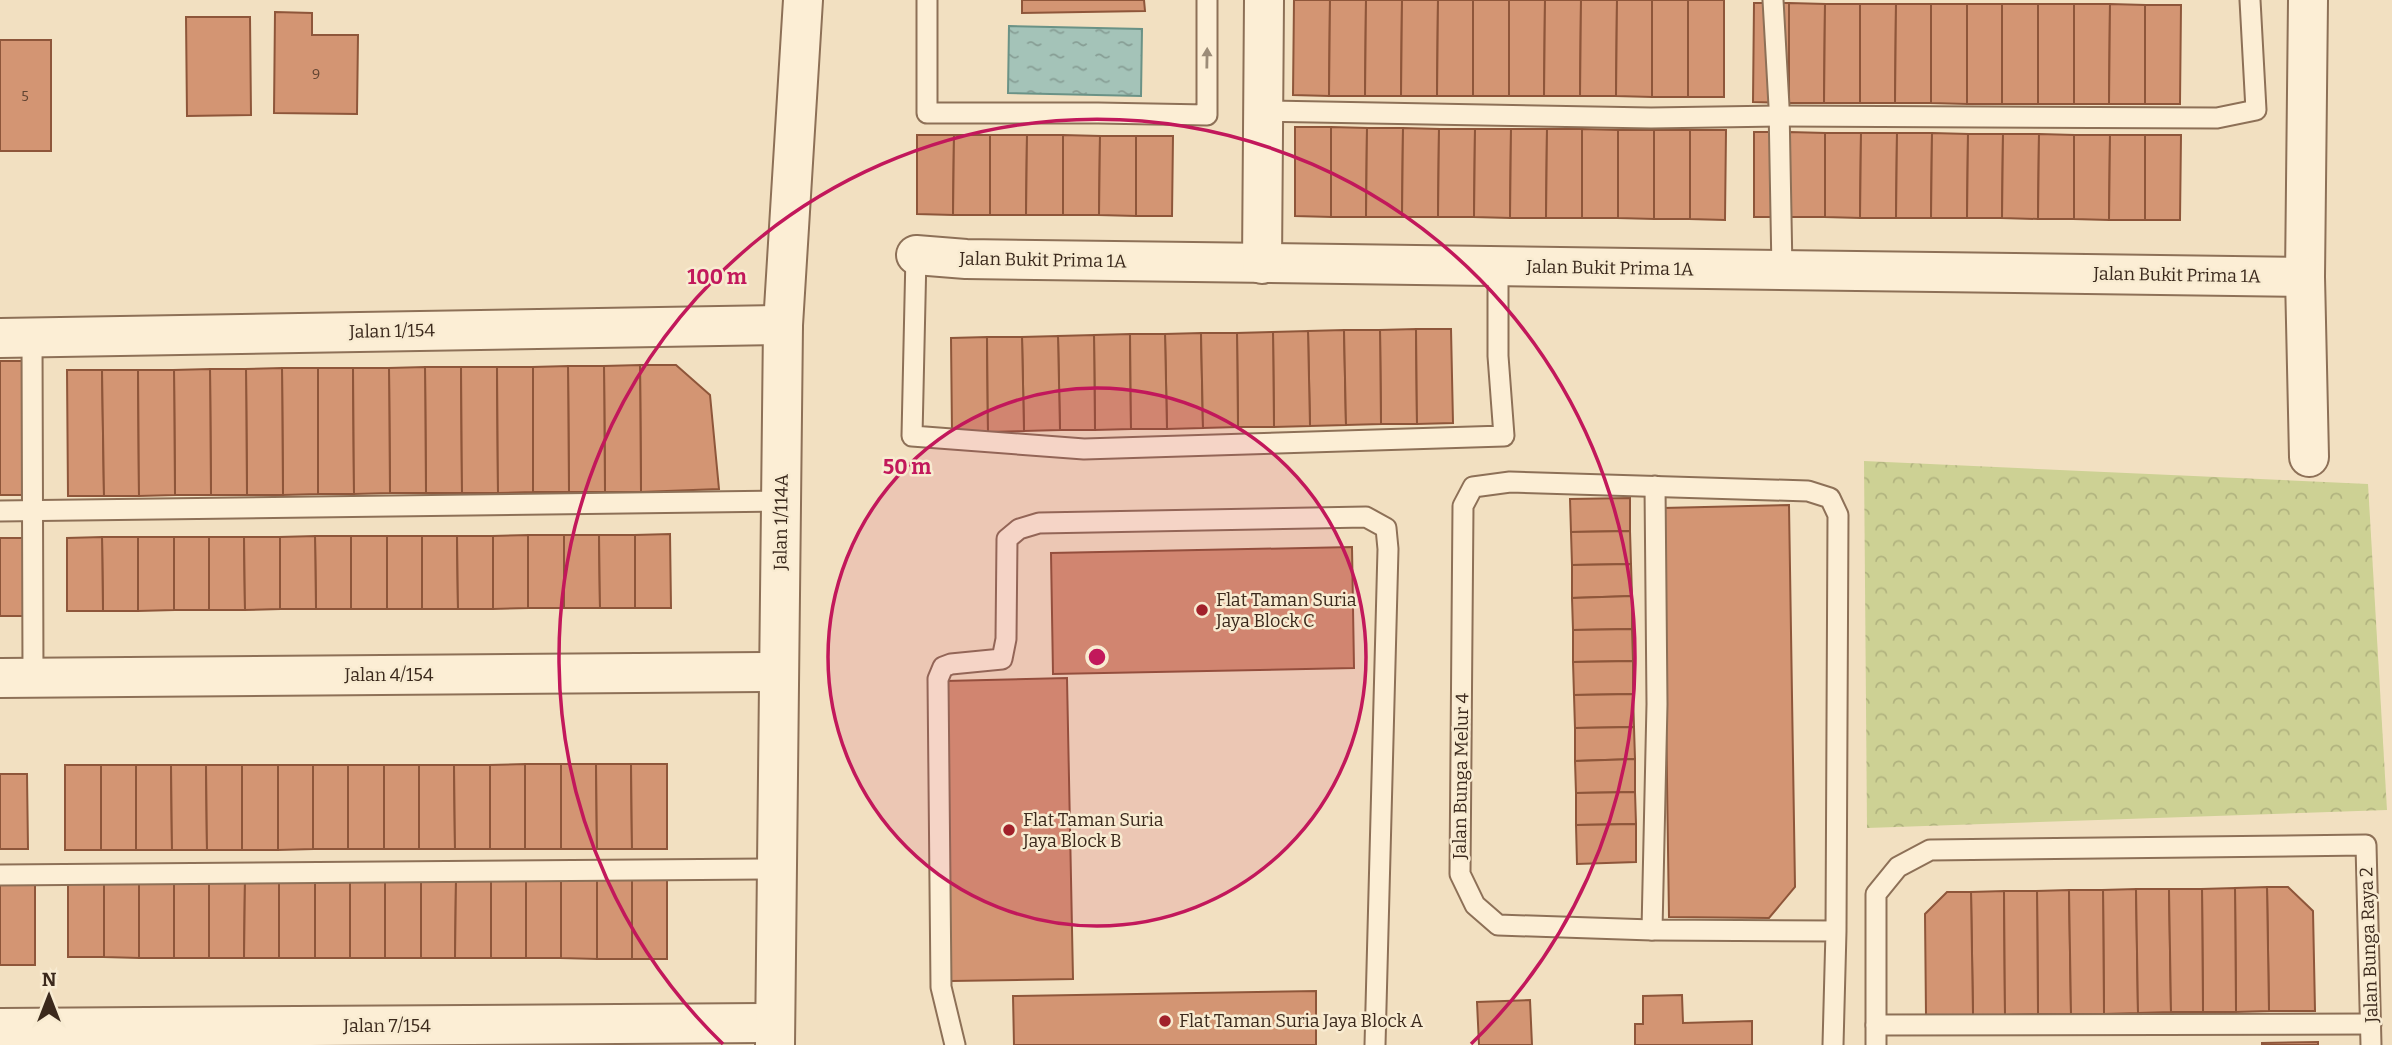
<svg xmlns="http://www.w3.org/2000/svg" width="2392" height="1045" font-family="Bitter,serif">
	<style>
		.forest { fill: url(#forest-crowns) }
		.water { fill: url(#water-ripples); stroke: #6a9286; stroke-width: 2 }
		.building { fill: #d39573; stroke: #8e563a; stroke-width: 2 }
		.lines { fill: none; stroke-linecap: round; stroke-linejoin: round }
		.service-casing { stroke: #8d7057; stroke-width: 23 }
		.minor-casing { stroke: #8d7057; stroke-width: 42 }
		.tertiary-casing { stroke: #8d7057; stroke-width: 42 }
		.service { stroke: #fceed5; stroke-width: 19 }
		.minor { stroke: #fceed5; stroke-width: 38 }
		.tertiary { stroke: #fceed5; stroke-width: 38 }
		.oneway { fill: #9c8c78 }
		.ring { fill: none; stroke: #c2185b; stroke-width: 3.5 }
		.poi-dot { fill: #a1212a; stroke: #f8ebd1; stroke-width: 2.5 }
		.labels { text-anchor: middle; stroke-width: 5; stroke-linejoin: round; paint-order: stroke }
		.number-label { font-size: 14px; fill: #614432 }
		.street-label { font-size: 18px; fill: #3b291c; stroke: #f8ebd1 }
		.poi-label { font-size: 18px; fill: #3b291c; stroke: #f8ebd1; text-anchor: start }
		.centre { fill: #c2185b; stroke: #f8ebd1; stroke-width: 3.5 }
		.ring-label { font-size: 21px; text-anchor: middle; font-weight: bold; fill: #c2185b; stroke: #f8ebd1; stroke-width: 5; stroke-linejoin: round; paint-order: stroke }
	</style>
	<defs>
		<pattern id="forest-crowns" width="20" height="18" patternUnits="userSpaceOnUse" patternTransform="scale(1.75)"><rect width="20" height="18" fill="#cdd194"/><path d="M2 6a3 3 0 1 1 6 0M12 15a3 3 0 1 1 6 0" fill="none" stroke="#b1b37f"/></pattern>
		<pattern id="water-ripples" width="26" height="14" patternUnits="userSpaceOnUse" patternTransform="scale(1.75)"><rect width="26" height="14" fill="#a4c3b8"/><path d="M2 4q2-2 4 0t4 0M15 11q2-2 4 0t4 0" fill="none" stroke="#879e95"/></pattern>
	</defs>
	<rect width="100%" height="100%" fill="#f2e0c1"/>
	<!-- forest -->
	<path class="forest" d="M1864,461l504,23 19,326 -520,18z"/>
	<!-- water -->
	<path class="water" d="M1009,26l133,3 -1,67 -133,-3z"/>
	<!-- building -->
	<g class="building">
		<path d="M1022,0h122l1,11 -123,2z"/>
		<path d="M1294,0h36l-1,96 -36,-1z"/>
		<path d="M1330,0h36l-1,96h-36z"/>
		<path d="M1366,0h36l-1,96h-36z"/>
		<path d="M1402,0h36l-1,96h-36z"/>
		<path d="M1438,0h35v96h-36z"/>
		<rect x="1473" y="0" width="36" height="96"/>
		<path d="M1509,0h36l-1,96h-35z"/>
		<path d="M1545,0h36l-1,96h-36z"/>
		<path d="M1581,0h36l-1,96h-36z"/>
		<path d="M1617,0h35v97l-36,-1z"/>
		<rect x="1652" y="0" width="36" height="97"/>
		<rect x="1688" y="0" width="36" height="97"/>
		<path d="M1754,3h35v100l-36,-1z"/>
		<path d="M1789,3l36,1 -1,99h-35z"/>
		<path d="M1825,4h35v99h-36z"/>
		<path d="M1860,4h36l-1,99h-35z"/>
		<path d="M1896,4h35v99h-36z"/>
		<path d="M1931,4h36v100l-36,-1z"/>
		<rect x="1967" y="4" width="35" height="100"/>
		<rect x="2002" y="4" width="36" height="100"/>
		<rect x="2038" y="4" width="36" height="100"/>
		<path d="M2074,4h36l-1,100h-35z"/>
		<path d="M2110,4l35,1v99h-36z"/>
		<path d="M2145,5h36l-1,99h-35z"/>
		<path d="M275,12l37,1v22h46l-1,79 -83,-1z"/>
		<path d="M186,17h64l1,98 -64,1z"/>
		<rect x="0" y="40" width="51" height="111"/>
		<path d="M1295,127h36v90l-36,-1z"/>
		<path d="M1331,127l36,1 -1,89h-35z"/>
		<path d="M1367,128h36l-1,89h-36z"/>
		<path d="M1403,128l36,1 -1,88h-36z"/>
		<path d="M1439,129h36l-1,88h-36z"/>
		<path d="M1475,129h36l-1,89 -36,-1z"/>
		<path d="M1511,129h36l-1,89h-36z"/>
		<path d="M1547,129h35v89h-36z"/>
		<path d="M1582,129l36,1v88h-36z"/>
		<path d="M1618,130h36v89l-36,-1z"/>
		<rect x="1654" y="130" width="36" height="89"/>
		<path d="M1690,130h36l-1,90 -35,-1z"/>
		<rect x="1754" y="132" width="35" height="85"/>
		<path d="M1789,132l36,1v84h-36z"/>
		<path d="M1825,133h36l-1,85 -35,-1z"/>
		<path d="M1861,133h36l-1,85h-36z"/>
		<path d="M1897,133h35l-1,85h-35z"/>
		<path d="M1932,133l36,1 -1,84h-36z"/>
		<path d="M1968,134h35l-1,84h-35z"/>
		<path d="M2003,134h36l-1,85 -36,-1z"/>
		<path d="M2039,134l35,1v84h-36z"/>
		<path d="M917,135h37l-1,80 -36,-1z"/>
		<path d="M954,135h36v80h-37z"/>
		<path d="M990,135h37l-1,80h-36z"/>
		<path d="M1027,135h36v80h-37z"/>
		<path d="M1063,135l37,1 -1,79h-36z"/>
		<path d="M2074,135h36l-1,85 -35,-1z"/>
		<path d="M2110,135h35v85h-36z"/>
		<path d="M2145,135h36l-1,85h-35z"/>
		<path d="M1100,136h36v80l-37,-1z"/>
		<path d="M1136,136h37l-1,80h-36z"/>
		<path d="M1416,329l1,95h-36l-1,-94z"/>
		<path d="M1416,329h35l2,94 -36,1z"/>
		<path d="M1344,330l2,95 -36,1 -2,-95z"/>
		<path d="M1344,330h36l1,94 -35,1z"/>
		<path d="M1308,331l2,95 -36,1 -1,-95z"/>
		<path d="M1273,332l1,95h-36l-1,-94z"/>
		<path d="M1201,333l2,95 -36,1 -2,-95z"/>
		<path d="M1201,333h36l1,94 -35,1z"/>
		<path d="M1130,334l1,95 -36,1 -1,-95z"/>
		<path d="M1130,334h35l2,95h-36z"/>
		<path d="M1094,335l1,95h-35l-2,-94z"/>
		<path d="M1058,336l2,94 -36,1 -2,-94z"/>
		<path d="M987,337l1,95 -36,1 -1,-95z"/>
		<path d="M987,337h35l2,94 -36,1z"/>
		<path d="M0,361h29l1,134h-30z"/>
		<path d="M640,365h36l34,30 9,94 -78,3z"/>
		<path d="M640,365l1,127h-36l-1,-126z"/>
		<path d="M568,366h36l1,126h-36z"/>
		<path d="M568,366l1,126h-36v-125z"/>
		<path d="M425,367h36l1,126h-36z"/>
		<path d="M425,367l1,126h-36l-1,-125z"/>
		<path d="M461,367h36l1,126h-36z"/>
		<path d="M497,367h36v125l-35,1z"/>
		<path d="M282,368h36v126l-35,1z"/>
		<path d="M282,368l1,127h-36l-1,-126z"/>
		<path d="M318,368h35l1,126h-36z"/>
		<path d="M353,368h36l1,125 -36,1z"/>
		<path d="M210,369h36l1,126h-36z"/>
		<path d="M210,369l1,126h-36l-1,-125z"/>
		<path d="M67,370h35l2,126h-36z"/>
		<path d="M102,370h36l1,126h-35z"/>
		<path d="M138,370h36l1,125 -36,1z"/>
		<path d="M1630,498v33l-59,1 -1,-33z"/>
		<path d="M1789,505l6,382 -26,31 -100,-1 -6,-409z"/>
		<path d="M1630,531l1,33 -59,1 -1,-33z"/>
		<path d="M670,534l1,74h-36v-73z"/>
		<rect x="528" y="535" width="36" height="73"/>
		<path d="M528,535v73l-35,1v-73z"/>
		<path d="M564,535h35l1,73h-36z"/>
		<path d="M599,535h36v73h-35z"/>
		<path d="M315,536h36v73h-35z"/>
		<path d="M315,536l1,73h-36v-72z"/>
		<rect x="351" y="536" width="36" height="73"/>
		<rect x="387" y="536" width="35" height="73"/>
		<path d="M422,536h35l1,73h-36z"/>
		<path d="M457,536h36v73h-35z"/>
		<path d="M102,537h36v74h-35z"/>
		<path d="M102,537l1,74h-36v-73z"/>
		<path d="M138,537h36v73l-36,1z"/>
		<rect x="174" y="537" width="35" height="73"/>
		<path d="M209,537h35l1,73h-36z"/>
		<path d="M244,537h36v72l-35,1z"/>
		<rect x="0" y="538" width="28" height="78"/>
		<path d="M1352,547l2,121 -301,6 -2,-121z"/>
		<path d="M1631,564l1,32 -60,2v-33z"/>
		<path d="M1632,596v33l-59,1 -1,-32z"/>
		<path d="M1632,629l1,32 -60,1v-32z"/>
		<path d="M1633,661v33l-59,1 -1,-33z"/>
		<path d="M1067,678l6,301 -122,2 -6,-300z"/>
		<path d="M1633,694l1,33 -59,1 -1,-33z"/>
		<path d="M1634,727l1,32 -60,2v-33z"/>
		<path d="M1635,759v33l-59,1 -1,-32z"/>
		<path d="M525,764v85h-35v-84z"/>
		<rect x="525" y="764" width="36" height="85"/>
		<path d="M561,764h35l1,85h-36z"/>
		<path d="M596,764h35l1,85h-35z"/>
		<path d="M631,764h36v85h-35z"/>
		<rect x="65" y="765" width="36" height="85"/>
		<rect x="101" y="765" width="35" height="85"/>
		<path d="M136,765h35l1,85h-36z"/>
		<path d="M171,765h35l1,85h-35z"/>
		<path d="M206,765h36v85h-35z"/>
		<rect x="242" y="765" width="36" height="85"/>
		<path d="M278,765h35v84l-35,1z"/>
		<rect x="313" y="765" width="35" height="84"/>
		<rect x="348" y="765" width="36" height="84"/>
		<rect x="384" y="765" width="35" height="84"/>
		<path d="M419,765h35l1,84h-36z"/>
		<path d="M454,765h36v84h-35z"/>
		<path d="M0,774h27l1,75h-28z"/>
		<path d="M1635,792l1,32 -60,1v-32z"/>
		<path d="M1636,824v38l-59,2 -1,-39z"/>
		<rect x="68" y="879" width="36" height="78"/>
		<path d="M104,879h35v79l-35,-1z"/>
		<rect x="139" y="879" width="35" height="79"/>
		<rect x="174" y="879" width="35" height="79"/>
		<path d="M209,879h36l-1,79h-35z"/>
		<path d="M245,879l34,1v78h-35z"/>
		<rect x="279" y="880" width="36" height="78"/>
		<rect x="315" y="880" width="35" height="78"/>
		<rect x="350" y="880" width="35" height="78"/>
		<rect x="385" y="880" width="36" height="78"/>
		<path d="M421,880h35l-1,78h-34z"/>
		<path d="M456,880h35v78h-36z"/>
		<rect x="491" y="880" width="35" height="78"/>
		<rect x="526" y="880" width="35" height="78"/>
		<path d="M561,880h36v79l-36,-1z"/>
		<rect x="597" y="880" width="35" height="79"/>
		<rect x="632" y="880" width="35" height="79"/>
		<rect x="0" y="884" width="35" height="81"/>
		<path d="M2267,887h21l25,24 2,100h-46z"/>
		<path d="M2267,887l2,124 -33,1 -1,-124z"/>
		<path d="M2235,888l1,124h-33l-1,-123z"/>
		<path d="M2136,889l2,124 -34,1 -1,-124z"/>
		<path d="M2136,889h33l2,123 -33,1z"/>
		<path d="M2169,889h33l1,123h-32z"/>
		<path d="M2069,890l2,124h-33l-1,-123z"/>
		<path d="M2069,890h34l1,124h-33z"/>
		<path d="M2004,891l1,124h-32l-2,-123z"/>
		<path d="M2004,891h33l1,123 -33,1z"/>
		<path d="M1947,892h24l2,123 -47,1 -1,-102z"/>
		<path d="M1316,991v54h-302l-1,-49z"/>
		<path d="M1682,995l1,28 69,-2v24h-117v-21h8v-28z"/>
		<path d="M1530,1000l2,45h-53l-2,-43z"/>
		<path d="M2318,1042v3h-56v-2z"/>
	</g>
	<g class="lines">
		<defs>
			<g id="service">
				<path d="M927,0v113h171l109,2v-115"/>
				<path d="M1773,0l6,106 3,164"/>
				<path d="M1263,111l388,7 128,-2 438,2 39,-8 -6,-110"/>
				<path d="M916,255l-4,181 172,13 420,-13 -6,-80v-89"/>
				<path d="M32,337l1,340"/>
				<path d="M0,511l781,-10"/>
				<path d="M0,875l777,-6"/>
				<path d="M1652,930l5,-226 -2,-218"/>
				<path d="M1876,1025l495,-1"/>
				<path d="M955,1045l-14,-58 -3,-308 5,-12 8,-3 51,-5 4,-20 1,-100 12,-10 20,-6 327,-6 20,11 2,21 -13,496"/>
				<path d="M1833,1045l3,-114 2,-416 -8,-17 -22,-7 -298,-9 -37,5 -10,19 -3,368 15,31 23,20 154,5 184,1"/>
				<path d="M1876,1045v-151l22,-27 32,-17 436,-5 5,200"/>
			</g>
			<g id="minor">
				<path d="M2308,0l-3,277 4,180"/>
				<path d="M916,255l50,4 1339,18"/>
				<path d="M1262,264l2,-264"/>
				<path d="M0,338l783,-13"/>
				<path d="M0,678l779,-6"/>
				<path d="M0,1028l775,-5"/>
			</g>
			<path id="tertiary" d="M775,1045l8,-720 20,-325"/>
		</defs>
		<!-- service casing -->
		<use href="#service" class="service-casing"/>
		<!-- minor casing -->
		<use href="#minor" class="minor-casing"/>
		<!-- tertiary casing -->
		<use href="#tertiary" class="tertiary-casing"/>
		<!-- service -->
		<use href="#service" class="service"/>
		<!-- minor -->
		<use href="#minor" class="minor"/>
		<!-- tertiary -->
		<use href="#tertiary" class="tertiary"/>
	</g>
	<!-- one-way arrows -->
	<defs><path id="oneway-solid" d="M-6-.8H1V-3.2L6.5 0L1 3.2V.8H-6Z" transform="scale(1.75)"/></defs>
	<use class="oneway" href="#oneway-solid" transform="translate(1207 58) rotate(-89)"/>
	<!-- distance rings -->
	<circle cx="1097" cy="657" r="269" fill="#c2185b" fill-opacity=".12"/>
	<g class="ring">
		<circle cx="1097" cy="657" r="269"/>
		<path d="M723 1044A538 538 0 1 1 1471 1044"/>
	</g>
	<!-- markers -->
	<g class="poi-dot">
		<circle cx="1202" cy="610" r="7"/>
		<circle cx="1009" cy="830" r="7"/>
		<circle cx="1165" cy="1021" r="7"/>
	</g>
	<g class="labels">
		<!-- number labels -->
		<g class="number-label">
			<text x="316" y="79">9</text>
			<text x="25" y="101">5</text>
		</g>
		<!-- street labels -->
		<g class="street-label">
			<text transform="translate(1043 260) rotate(1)" y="6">Jalan Bukit Prima 1A</text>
			<text transform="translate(1610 268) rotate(1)" y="6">Jalan Bukit Prima 1A</text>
			<text transform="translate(2177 275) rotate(1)" y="6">Jalan Bukit Prima 1A</text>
			<text transform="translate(392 331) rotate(-1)" y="6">Jalan 1/154</text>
			<text transform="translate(781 522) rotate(-89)" y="6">Jalan 1/114A</text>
			<text x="389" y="681">Jalan 4/154</text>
			<text transform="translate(1461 776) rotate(-89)" y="6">Jalan Bunga Melur 4</text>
			<text transform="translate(2369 945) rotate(-92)" y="6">Jalan Bunga Raya 2</text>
			<text x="387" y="1032">Jalan 7/154</text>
		</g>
		<!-- poi labels -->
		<g class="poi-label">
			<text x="1216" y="606">Flat Taman Suria<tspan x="1216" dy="21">Jaya Block C</tspan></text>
			<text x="1023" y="826">Flat Taman Suria<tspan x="1023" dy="21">Jaya Block B</tspan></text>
			<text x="1179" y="1027">Flat Taman Suria Jaya Block A</text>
		</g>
	</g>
	<circle cx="1097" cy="657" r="10" class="centre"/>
	<g class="ring-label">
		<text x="717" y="284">100 m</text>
		<text x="907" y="474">50 m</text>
	</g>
	<!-- north arrow -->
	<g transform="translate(49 996)" stroke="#f8ebd1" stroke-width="5" paint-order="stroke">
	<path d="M0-5L12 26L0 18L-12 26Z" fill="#3b291c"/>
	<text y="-10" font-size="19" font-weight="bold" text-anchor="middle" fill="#3b291c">N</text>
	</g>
</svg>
